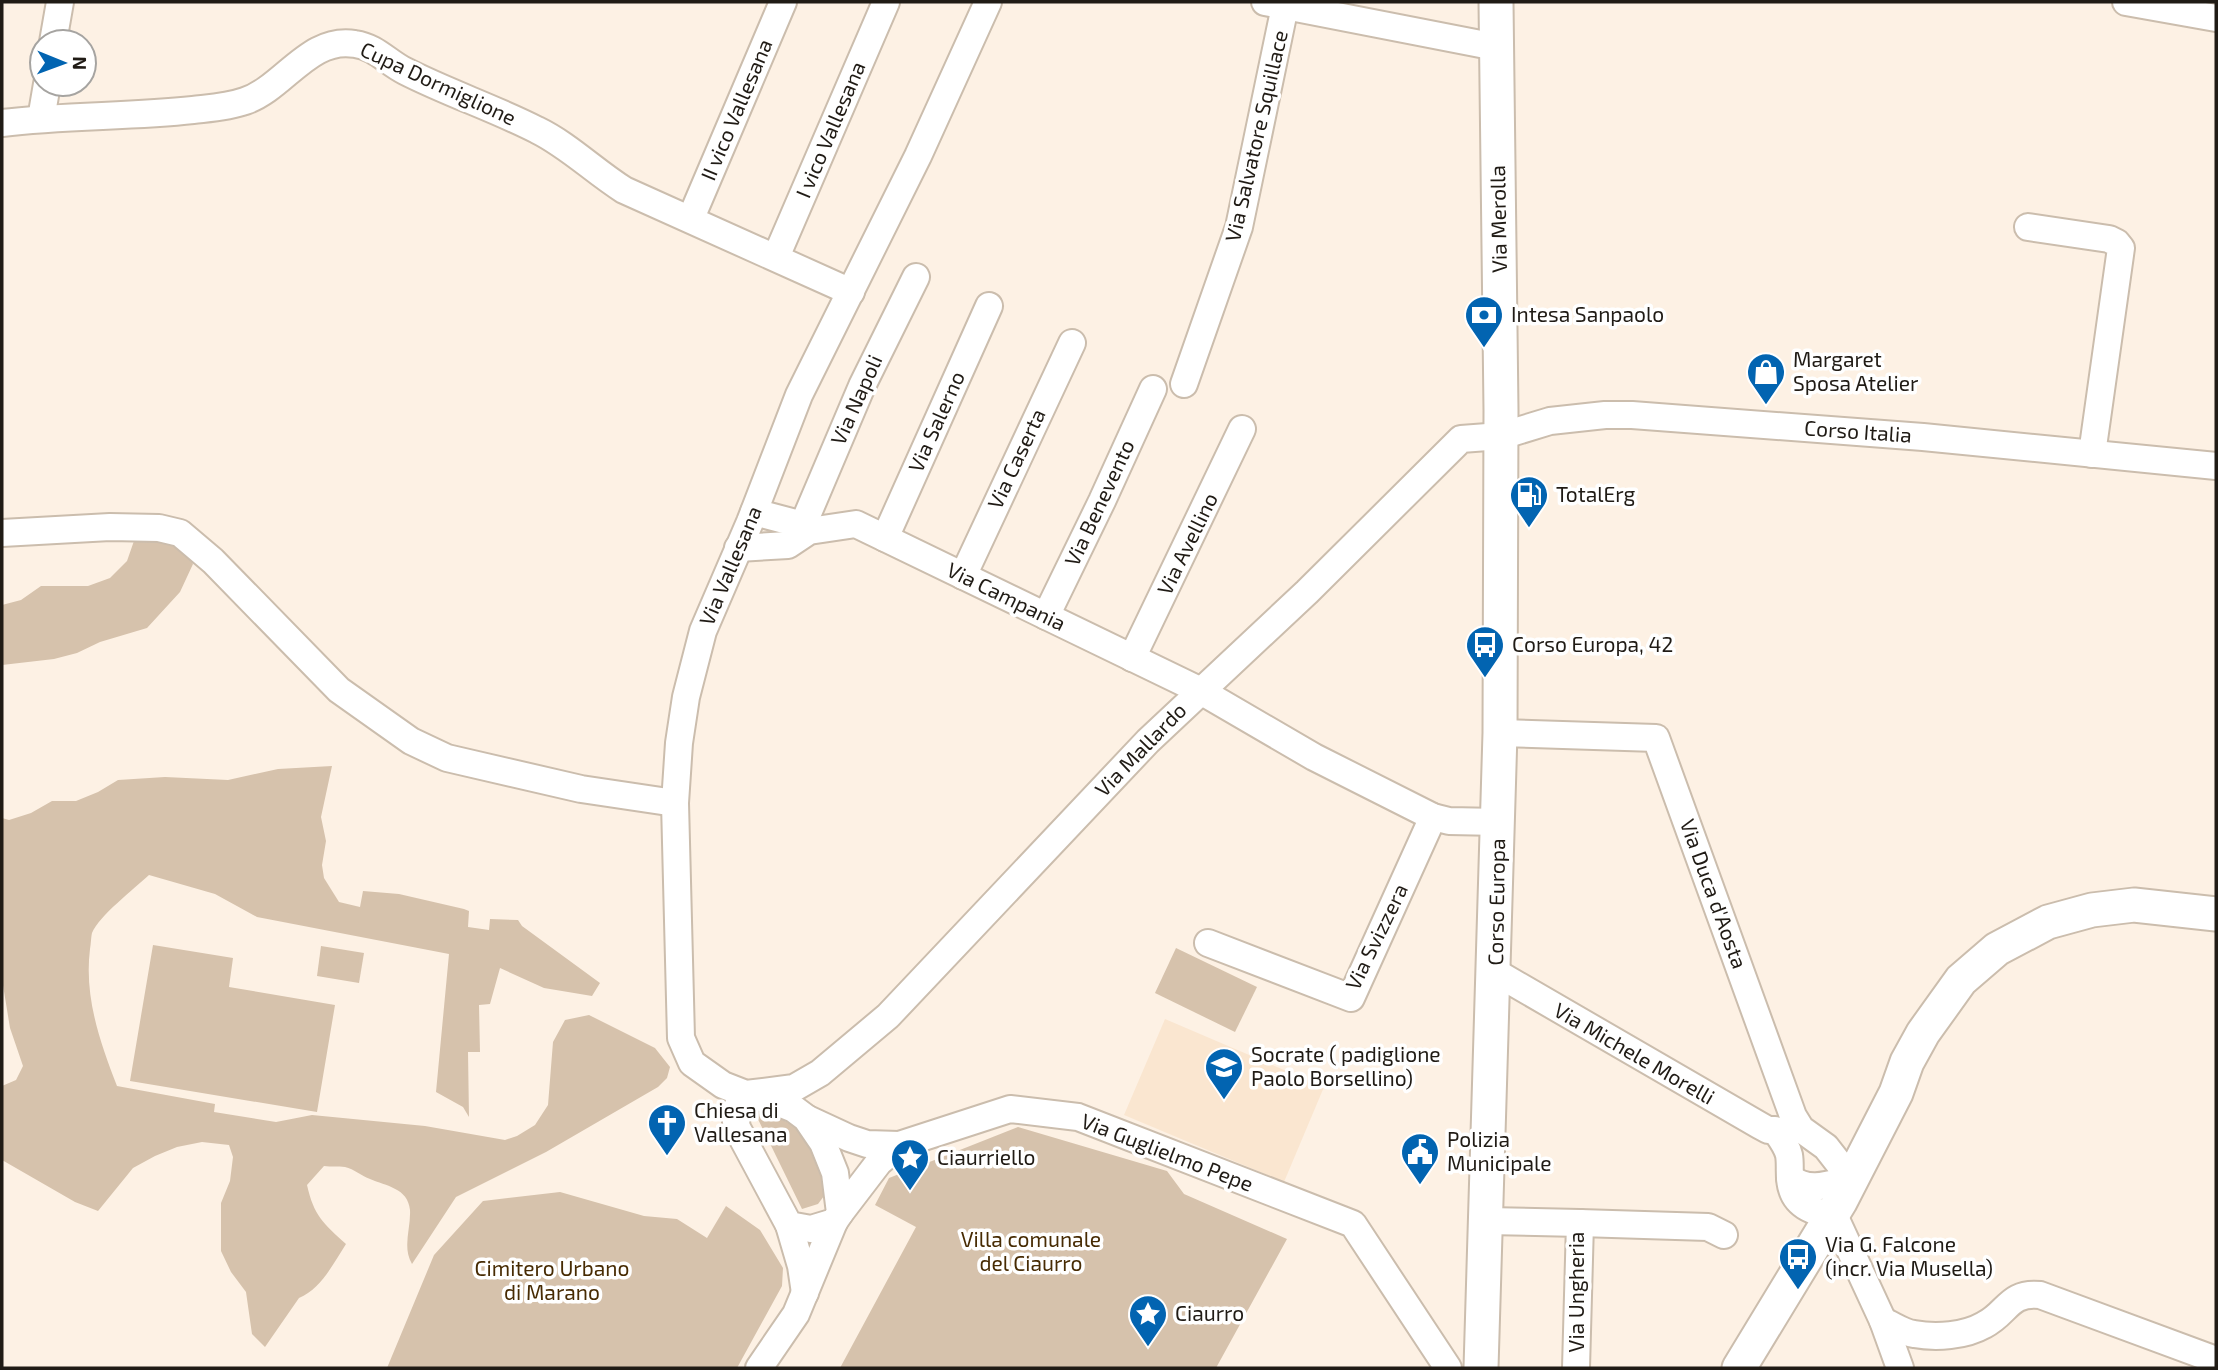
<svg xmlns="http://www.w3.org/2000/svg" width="2218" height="1370" font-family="'Exo 2',sans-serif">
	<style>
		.built { fill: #fae6d0 }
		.green { fill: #d6c2ac }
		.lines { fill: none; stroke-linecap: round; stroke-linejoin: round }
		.minor-casing { stroke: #cbbdad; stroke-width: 30 }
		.major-casing { stroke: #cbbdad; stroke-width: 37 }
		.minor { stroke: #fff; stroke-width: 26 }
		.major { stroke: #fff; stroke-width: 33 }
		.labels { text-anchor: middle; stroke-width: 7; stroke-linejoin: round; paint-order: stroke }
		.street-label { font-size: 21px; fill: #201b15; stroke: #fff }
		.poi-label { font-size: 21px; fill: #201b15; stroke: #fff; text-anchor: start }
		.park-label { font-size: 21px; fill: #472b03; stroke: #fff }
	</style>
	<rect width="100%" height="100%" fill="#fdf1e4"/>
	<!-- built -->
	<path class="built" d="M1165,1019l159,68 -40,95 -160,-67z"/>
	<!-- green -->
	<g class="green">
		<path d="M135,538l31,1 18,6 9,19 -13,28 -33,36 -47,14 -23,11 -23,6 -52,6v-60l19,-5 20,-14h47l22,-8 17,-17z"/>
		<path d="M332,766l-11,51 5,24 -4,24 2,13 15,24 21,5 3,-16 36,3 65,15 5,2 -1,16 21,3 1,-11 28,1 4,6 78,57 -8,13 -48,-8 -44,-20 -10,36 -11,1 1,47h-12l1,65 -6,-10 -27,-15 13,-138 -192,-37 -42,-23 -66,-19c-15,14 -50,41 -57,58 -1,4 -1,11 -2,16 -6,48 10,93 27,137l98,18 -1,8 62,10 36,-7 113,11 80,14 12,-4 18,-11 13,-20 5,-63 12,-22 24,-5 66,33 15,19 -3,11 -9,9 -112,65 -90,45 -44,67c-10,-17 -1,-36 -2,-54 -2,-22 -24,-24 -40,-31 -8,-3 -16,-10 -25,-12 -7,-1 -14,0 -21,-1l-17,19c7,31 16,38 39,59 -13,20 -25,45 -47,54l-34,49 -13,-13 -6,-42 -15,-20 -10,-21v-48l9,-22 3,-24 -4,-12 -27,-3 -25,5 -22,9 -22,12 -35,43 -23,-9 -73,-42v-74l14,-6 7,-14 -13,-38 -8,-49v-161l7,2 22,-7 21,-12h24l22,-9 20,-12 47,-3 63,3 50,-11z"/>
		<path d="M153,945l80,13 -4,29 106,18 -18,107 -187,-31z"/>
		<path d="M321,946l43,7 -5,30 -42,-7z"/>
		<path d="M1176,948l81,39 -22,45 -80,-39z"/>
		<path d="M753,1109c15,6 34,11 47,20 17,15 22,46 24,67l-6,8 -16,5z"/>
		<path d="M1018,1127l149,44 17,23 103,45 -71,129h-376l76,-141 -41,-22 14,-27z"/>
		<path d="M560,1192l84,24 33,3 30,19 19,-32 34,24 23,38 -1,18 -45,82h-350l47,-113 49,-54z"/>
	</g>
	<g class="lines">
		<defs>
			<g id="minor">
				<path d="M988,2l-70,154 -119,239 -49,127 -47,109 -17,66 -7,46 -4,60 6,235 11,25 31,22 23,9 48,-6 26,-15 68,-57 260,-275 159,-149 154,-153 40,-3 49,-15 55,-6h27l291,22 293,29"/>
				<path d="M1265,2l231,45"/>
				<path d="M2126,2l90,16"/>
				<path d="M53,42l7,-40"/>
				<path d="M41,119l6,-35"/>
				<path d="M2,123c63,-8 127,-6 191,-13 17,-2 35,-3 52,-9 39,-13 64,-65 110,-57 21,3 32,18 50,27 43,22 89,37 132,59 31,15 57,41 87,60l227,102"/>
				<path d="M691,218l92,-216"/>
				<path d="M2028,227l81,12 8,4 4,5 -29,206"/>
				<path d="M776,257l110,-255"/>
				<path d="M1184,384l55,-157 46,-221"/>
				<path d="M754,512l49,13 6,6"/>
				<path d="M803,525l59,-139 54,-109"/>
				<path d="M2,533l108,-6 49,1 21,5 33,28 126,129 72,51 36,17 134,31 94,14"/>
				<path d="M885,538l104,-232"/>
				<path d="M738,548l50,-3 21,-14 47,-7 343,166 115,67 119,60 16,4 50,1"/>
				<path d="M963,576l109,-233"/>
				<path d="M1046,616l56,-115 51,-112"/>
				<path d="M1132,658l110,-229"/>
				<path d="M1500,733l156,5 137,378 8,13 25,18 25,32c-21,5 -42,14 -61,-1"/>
				<path d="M1208,943l143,55 82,-181"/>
				<path d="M1495,972l264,153 9,5h7c5,7 12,16 14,25 2,11 -1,23 3,34 5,17 25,26 41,24l50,108 17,47"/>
				<path d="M746,1094l28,7 20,8 12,9 17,25 12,30 5,40 -6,9 -23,7 -22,-4 -52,-97c-3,-15 -2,-22 9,-34z"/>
				<path d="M808,1119l41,19 18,6 32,1"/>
				<path d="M840,1213l39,-51 20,-17 111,-36 68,8 275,107 95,144"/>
				<path d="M1486,1221l94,2 -4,145"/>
				<path d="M1580,1223l128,4 16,8"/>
				<path d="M789,1225l12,41 4,27"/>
				<path d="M1883,1321c10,4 21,12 31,13 22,4 51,2 70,-9 24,-12 24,-33 56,-30l176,65"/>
				<path d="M759,1368l37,-54 38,-92"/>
			</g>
			<g id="major">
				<path d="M1481,1368l19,-635 1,-323 -5,-408"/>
				<path d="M1739,1368l101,-166 56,-109 11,-31 16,-29 38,-53 36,-31 51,-27 44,-12 42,-5 82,9"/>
			</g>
		</defs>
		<!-- minor casing -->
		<use href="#minor" class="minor-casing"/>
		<!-- major casing -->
		<use href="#major" class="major-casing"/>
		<!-- minor -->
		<use href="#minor" class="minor"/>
		<!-- major -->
		<use href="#major" class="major"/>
	</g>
	<!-- icons -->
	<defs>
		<symbol id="bank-pin" viewBox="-11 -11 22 30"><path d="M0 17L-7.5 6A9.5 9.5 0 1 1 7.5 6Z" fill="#0264b1" stroke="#fff"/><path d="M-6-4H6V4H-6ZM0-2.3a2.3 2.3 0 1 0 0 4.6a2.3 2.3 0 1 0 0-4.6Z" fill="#fff"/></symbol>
		<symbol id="shop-pin" viewBox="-11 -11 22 30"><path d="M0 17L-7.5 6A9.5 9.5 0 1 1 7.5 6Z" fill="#0264b1" stroke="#fff"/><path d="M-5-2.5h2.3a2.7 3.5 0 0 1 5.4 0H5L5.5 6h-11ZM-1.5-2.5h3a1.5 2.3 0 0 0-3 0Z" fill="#fff"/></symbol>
		<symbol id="fuel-pin" viewBox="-11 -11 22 30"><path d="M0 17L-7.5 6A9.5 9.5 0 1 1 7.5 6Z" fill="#0264b1" stroke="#fff"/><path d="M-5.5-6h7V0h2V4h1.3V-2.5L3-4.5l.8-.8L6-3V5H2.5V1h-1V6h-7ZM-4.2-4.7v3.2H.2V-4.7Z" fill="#fff"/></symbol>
		<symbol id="bus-pin" viewBox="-11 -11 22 30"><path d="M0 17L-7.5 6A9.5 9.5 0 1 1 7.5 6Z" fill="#0264b1" stroke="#fff"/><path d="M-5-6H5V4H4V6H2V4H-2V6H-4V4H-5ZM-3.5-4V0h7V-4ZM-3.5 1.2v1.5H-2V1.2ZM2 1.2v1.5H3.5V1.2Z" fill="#fff"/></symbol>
		<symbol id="school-pin" viewBox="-11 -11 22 30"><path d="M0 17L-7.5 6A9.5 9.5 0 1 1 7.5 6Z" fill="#0264b1" stroke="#fff"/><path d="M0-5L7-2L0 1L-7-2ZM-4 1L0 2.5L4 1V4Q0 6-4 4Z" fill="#fff"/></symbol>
		<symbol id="church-pin" viewBox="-11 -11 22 30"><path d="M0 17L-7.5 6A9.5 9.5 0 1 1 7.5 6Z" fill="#0264b1" stroke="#fff"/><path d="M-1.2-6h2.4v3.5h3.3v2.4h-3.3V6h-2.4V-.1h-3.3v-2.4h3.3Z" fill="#fff"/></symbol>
		<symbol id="civic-pin" viewBox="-11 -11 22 30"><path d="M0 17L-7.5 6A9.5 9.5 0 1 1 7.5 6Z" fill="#0264b1" stroke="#fff"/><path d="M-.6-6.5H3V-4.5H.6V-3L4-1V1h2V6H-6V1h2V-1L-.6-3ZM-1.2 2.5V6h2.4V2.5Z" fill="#fff"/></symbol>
		<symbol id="sight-pin" viewBox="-11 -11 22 30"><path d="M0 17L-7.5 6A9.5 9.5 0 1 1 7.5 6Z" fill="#0264b1" stroke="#fff"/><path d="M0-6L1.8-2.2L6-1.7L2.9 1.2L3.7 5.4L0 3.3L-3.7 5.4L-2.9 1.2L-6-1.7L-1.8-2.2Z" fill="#fff"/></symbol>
	</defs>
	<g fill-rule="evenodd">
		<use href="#bank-pin" x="1462" y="293" width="44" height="60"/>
		<use href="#shop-pin" x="1744" y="350" width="44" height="60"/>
		<use href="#fuel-pin" x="1507" y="473" width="44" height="60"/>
		<use href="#bus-pin" x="1463" y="623" width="44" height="60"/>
		<use href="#school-pin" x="1202" y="1045" width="44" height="60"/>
		<use href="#church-pin" x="645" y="1101" width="44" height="60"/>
		<use href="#civic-pin" x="1398" y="1130" width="44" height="60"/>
		<use href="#sight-pin" x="888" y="1136" width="44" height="60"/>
		<use href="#bus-pin" x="1776" y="1235" width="44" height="60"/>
		<use href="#sight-pin" x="1126" y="1292" width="44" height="60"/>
	</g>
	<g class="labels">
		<!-- street labels -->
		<g class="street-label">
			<text transform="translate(438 84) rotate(25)" y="7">Cupa Dormiglione</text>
			<text transform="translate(737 110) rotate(-67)" y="7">II vico Vallesana</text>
			<text transform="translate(831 130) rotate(-67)" y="7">I vico Vallesana</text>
			<text transform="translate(1257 136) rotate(-77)" y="7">Via Salvatore Squillace</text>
			<text transform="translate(1499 219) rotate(-91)" y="7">Via Merolla</text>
			<text transform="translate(857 400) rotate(-66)" y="7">Via Napoli</text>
			<text transform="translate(937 422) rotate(-66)" y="7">Via Salerno</text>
			<text transform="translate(1858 432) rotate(4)" y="7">Corso Italia</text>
			<text transform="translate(1017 459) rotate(-65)" y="7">Via Caserta</text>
			<text transform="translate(1100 503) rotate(-65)" y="7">Via Benevento</text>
			<text transform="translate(1188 544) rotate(-64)" y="7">Via Avellino</text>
			<text transform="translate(731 566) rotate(-67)" y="7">Via Vallesana</text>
			<text transform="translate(1006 597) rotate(26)" y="7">Via Campania</text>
			<text transform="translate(1141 750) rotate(-46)" y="7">Via Mallardo</text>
			<text transform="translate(1713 894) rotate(70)" y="7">Via Duca d'Aosta</text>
			<text transform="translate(1497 902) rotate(-89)" y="7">Corso Europa</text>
			<text transform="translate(1377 937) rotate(-64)" y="7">Via Svizzera</text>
			<text transform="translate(1634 1054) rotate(30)" y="7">Via Michele Morelli</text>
			<text transform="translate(1167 1153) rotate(21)" y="7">Via Guglielmo Pepe</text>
			<text transform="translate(1577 1292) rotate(-90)" y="7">Via Ungheria</text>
		</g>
		<!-- poi labels -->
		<g class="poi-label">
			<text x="1511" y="322">Intesa Sanpaolo</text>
			<text x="1793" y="367">Margaret<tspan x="1793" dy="24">Sposa Atelier</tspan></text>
			<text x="1556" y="502">TotalErg</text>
			<text x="1512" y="652">Corso Europa, 42</text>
			<text x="1251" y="1062">Socrate ( padiglione<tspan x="1251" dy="24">Paolo Borsellino)</tspan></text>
			<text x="694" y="1118">Chiesa di<tspan x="694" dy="24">Vallesana</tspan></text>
			<text x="1447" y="1147">Polizia<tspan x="1447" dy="24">Municipale</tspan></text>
			<text x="937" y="1165">Ciaurriello</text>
			<text x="1825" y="1252">Via G. Falcone<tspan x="1825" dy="24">(incr. Via Musella)</tspan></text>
			<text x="1175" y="1321">Ciaurro</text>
		</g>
		<!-- park labels -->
		<g class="park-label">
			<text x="1031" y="1247">Villa comunale<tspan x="1031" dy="24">del Ciaurro</tspan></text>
			<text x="552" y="1276">Cimitero Urbano<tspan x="552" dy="24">di Marano</tspan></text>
		</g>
	</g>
	<!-- border -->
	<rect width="2218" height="1370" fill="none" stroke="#201b15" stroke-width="7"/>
	<!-- north arrow -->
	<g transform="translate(63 63) rotate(91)"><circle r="33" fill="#ffffff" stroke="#a6a4a1" stroke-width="2"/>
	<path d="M0-5L12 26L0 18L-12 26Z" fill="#0264b1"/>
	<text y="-10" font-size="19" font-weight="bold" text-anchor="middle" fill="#201b15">N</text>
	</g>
</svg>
